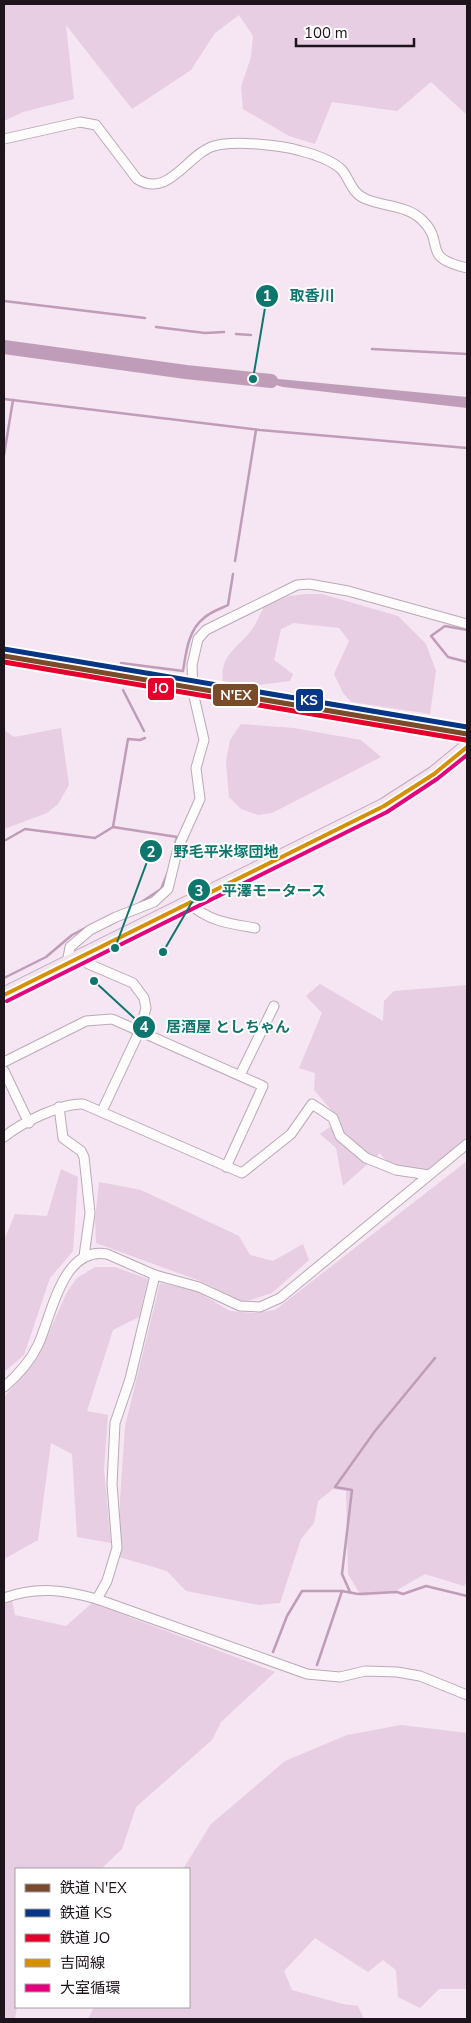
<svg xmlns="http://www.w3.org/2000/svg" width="471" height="2023" font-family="'Nunito Sans','Noto Sans JP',sans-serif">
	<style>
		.green { fill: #e7cee2 }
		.water { fill: #bf9db8 }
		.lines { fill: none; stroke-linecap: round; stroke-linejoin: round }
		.stream { stroke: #bf9db8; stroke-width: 2.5 }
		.river { stroke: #bf9db8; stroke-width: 14 }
		.minor-casing { stroke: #b8abb5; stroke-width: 11 }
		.trunk-casing { stroke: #c0a9bc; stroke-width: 17 }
		.minor { stroke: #fefbfd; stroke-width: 9 }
		.trunk { stroke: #f2e4f0; stroke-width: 15 }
		.bus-1-casing { stroke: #fff; stroke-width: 8 }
		.bus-2-casing { stroke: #fff; stroke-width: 8 }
		.bus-1 { stroke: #d69004; stroke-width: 4 }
		.bus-2 { stroke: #e5007d; stroke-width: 4 }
		.rail-1-casing { stroke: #fff; stroke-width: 9 }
		.rail-2-casing { stroke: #fff; stroke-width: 9 }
		.rail-3-casing { stroke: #fff; stroke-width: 9 }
		.rail-1 { stroke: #7a4b2a; stroke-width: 5 }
		.rail-2 { stroke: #073686; stroke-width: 5 }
		.rail-3 { stroke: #e4002b; stroke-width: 5 }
		.leader { fill: none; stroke: #0f766e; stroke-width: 2 }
		.callout-dot { fill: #0f766e; stroke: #fff; stroke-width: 2 }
		.mark-label { font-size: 15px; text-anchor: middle; font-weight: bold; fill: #fff }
		.callout-label { font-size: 15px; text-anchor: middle; font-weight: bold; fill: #0f766e; stroke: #fff; stroke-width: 4; stroke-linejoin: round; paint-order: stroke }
		.line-badge { stroke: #fff; stroke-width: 2 }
		.badge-label { font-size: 14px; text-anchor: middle; font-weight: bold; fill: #fff }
	</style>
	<rect width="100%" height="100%" fill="#f6e5f2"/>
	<!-- green -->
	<g class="green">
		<path d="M4,4h463v111l-36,-33 -34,29 -65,-9 -17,42 -26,-8 -46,-27 -2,-22 10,-30 2,-21 -14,-21 -24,18 -24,37 -59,39 -66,-84 8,74 -51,13 -19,9z"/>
		<path d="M307,594h15l76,22 28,28 10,27 -6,43 -79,-12 -8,-9 -9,-19 15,-33 -10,-13 -45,-5 -13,6 -7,31 19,14 -3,7 -32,4 -35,-4c-4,-27 18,-35 30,-53 4,-6 7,-14 11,-21l25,-11z"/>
		<path d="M241,724l53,4 67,12 20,17 -109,56 -14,2 -17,-6 -12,-12 -3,-35 4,-22z"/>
		<path d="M61,728l8,57 -11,19 -11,9 -43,16v-99l10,7z"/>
		<path d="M320,984l63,37 1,-20 10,-10 73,-6v158l-41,29 -35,-4 -11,-15 -37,33 -7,-38 -16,-14 20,-14 -26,-30 1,-17 -16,-5 23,-55 -16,-17z"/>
		<path d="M467,1161v420l-3,5 -39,-12 -33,19 -31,3 -13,-22 -2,-83 -13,-2 -15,12 -4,22 -13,16 -21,64 -21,2 -73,-14 -19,-20 -48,-14 1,-57 5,-74 35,-143 36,8 34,20 25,2 20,-3z"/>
		<path d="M61,1169l17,8 -5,74 -23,27 -26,77 -20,17v-132l11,-26 32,2z"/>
		<path d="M99,1182l42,8 98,46 11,19 23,6 30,-17 6,16 -37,33 -28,9 -41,-20 -107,-39 -1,-23z"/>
		<path d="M95,1267h20l33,12 -9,38 -26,13 -26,81 21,4 -4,55 7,73 -34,-6 -5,-83 -21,-11 -13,97 -34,19v-162l34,-40 29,-65 10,-14z"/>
		<path d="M12,1600l3,15 51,11 26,-23 183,69 -54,50 -9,18 -76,67 -14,42 -21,20h-85l1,138 -2,12h-11v-414z"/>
		<path d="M401,1725l66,8v256h-28l-19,19 -22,-11 -2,-27 -13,-10 -15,12 -53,-34 -31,33 8,19 51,14 15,2 6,13h-276l6,-12h95v-138h-6l28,-45 74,-63 62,-26z"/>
	</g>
	<!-- water -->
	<path class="water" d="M268,378l199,19v11l-184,-21 -30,-8z"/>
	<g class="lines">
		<!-- stream -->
		<g class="stream">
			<path d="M4,301l141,17"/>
			<path d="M156,327l49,6 19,-1"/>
			<path d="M236,334l15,1"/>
			<path d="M372,349l95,5"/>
			<path d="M4,399l256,31 207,18"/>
			<path d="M4,455l9,-55"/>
			<path d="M235,561l21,-131"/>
			<path d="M467,630l-22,-4 -14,10 17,21 19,5"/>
			<path d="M121,663l62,8c3,-18 5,-41 21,-53 6,-6 16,-9 24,-13l5,-31"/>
			<path d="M123,690l21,41"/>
			<path d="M145,738l-5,2 -12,-1 -15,88 64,10 -2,8"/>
			<path d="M4,841l21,-12 70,9 18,-11"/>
			<path d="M140,903l21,-14 7,-17"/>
			<path d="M4,978l42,-21 26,-22 15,-8"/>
			<path d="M350,1592l-8,-18 10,-84 -17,-3 40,-56 60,-73"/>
			<path d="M273,1652l14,-36 15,-25h40l16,3 39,-2 6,2 23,-8 41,10"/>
			<path d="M317,1665l25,-74"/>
		</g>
		<!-- river -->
		<path class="river" d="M4,347l182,25 85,9"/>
		<defs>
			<g id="minor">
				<path d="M4,139l76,-17 16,3 41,54c32,20 50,-25 77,-33 19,-6 67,-1 87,5 13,3 32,10 41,19 8,10 10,24 24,29 18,8 41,6 56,21 25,24 -3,37 45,48"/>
				<path d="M188,903c23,19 39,20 67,25"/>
				<path d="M77,959l56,24 11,15 2,10 -6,22 -38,81"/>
				<path d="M67,963l3,-16 20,-17 26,-13 38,-15 14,-13 10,-41 22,-49 -4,-31 8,-28 -11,-48 -1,-27 6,-26 8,-9 91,-45 12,-1 39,7 119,33"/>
				<path d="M4,1062l82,-41 26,-2 151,67 -37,81"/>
				<path d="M4,1071l25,52"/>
				<path d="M240,1075l34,-69"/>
				<path d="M59,1107l4,31 18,13 3,6 6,56 -6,43"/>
				<path d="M4,1137c17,-14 57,-34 79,-33l159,69 49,-39 21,-30 21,14 7,18 26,22 30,12 33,5"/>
				<path d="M4,1387c14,-12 26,-25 34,-42 14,-30 24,-99 69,-91l48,21 44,12 41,19 20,1 20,-9 187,-154"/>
				<path d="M4,1598c33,-12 60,-8 93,1l210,75 33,3 25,-6 32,1 23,4 47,19"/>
				<path d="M97,1599l10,-18 10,-33 -5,-64 3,-61 15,-44 25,-104"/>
			</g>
			<path id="trunk" d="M4,995l380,-189 50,-32 33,-27"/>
		</defs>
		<!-- minor casing -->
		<use href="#minor" class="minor-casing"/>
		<!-- trunk casing -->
		<use href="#trunk" class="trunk-casing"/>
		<!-- minor -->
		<use href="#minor" class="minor"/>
		<!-- trunk -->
		<use href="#trunk" class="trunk"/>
		<defs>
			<path id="bus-1" d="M4,995l380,-189 50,-32 33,-27"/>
			<path id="bus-2" d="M7,1001l380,-189 50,-33 30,-24"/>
		</defs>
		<!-- bus-1 casing -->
		<use href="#bus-1" class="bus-1-casing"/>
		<!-- bus-2 casing -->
		<use href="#bus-2" class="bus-2-casing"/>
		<!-- bus-1 -->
		<use href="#bus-1" class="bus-1"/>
		<!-- bus-2 -->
		<use href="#bus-2" class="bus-2"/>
		<defs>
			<path id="rail-1" d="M4,656l463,78"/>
			<path id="rail-2" d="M4,649l463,78"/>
			<path id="rail-3" d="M4,662l462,78"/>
		</defs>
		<!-- rail-1 casing -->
		<use href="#rail-1" class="rail-1-casing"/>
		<!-- rail-2 casing -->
		<use href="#rail-2" class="rail-2-casing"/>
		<!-- rail-3 casing -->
		<use href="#rail-3" class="rail-3-casing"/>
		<!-- rail-1 -->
		<use href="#rail-1" class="rail-1"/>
		<!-- rail-2 -->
		<use href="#rail-2" class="rail-2"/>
		<!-- rail-3 -->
		<use href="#rail-3" class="rail-3"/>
	</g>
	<!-- callouts -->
	<path class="leader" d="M253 379L267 296M115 948L151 851M163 952L199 890M94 981L144 1027"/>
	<g class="callout-dot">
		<circle cx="253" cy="379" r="5"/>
		<circle cx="115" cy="948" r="5"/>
		<circle cx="163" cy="952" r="5"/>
		<circle cx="94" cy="981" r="5"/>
		<circle cx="267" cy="296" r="12"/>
		<circle cx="151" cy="851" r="12"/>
		<circle cx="199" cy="890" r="12"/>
		<circle cx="144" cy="1027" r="12"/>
	</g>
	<g class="mark-label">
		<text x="267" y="301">1</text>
		<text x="151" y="857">2</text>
		<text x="199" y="896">3</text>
		<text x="144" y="1032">4</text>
	</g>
	<g class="callout-label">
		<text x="312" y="301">取香川</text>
		<text x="226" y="857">野毛平米塚団地</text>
		<text x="274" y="896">平澤モータース</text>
		<text x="228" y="1032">居酒屋 としちゃん</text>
	</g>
	<g class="line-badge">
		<rect x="147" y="677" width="28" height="24" rx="5" fill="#e4002b"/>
		<rect x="212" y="683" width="47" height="24" rx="5" fill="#7a4b2a"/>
		<rect x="295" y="688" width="29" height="24" rx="5" fill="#073686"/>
	</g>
	<g class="badge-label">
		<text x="161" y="693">JO</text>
		<text x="236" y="700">N'EX</text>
		<text x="309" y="705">KS</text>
	</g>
	<!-- border -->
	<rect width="471" height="2023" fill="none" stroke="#1e141c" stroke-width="10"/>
	<!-- legend -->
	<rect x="15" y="1868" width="175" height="140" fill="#ffffff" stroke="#a5a1a4"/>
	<rect x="25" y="1884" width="25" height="8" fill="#7a4b2a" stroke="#a5a1a4"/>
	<text x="60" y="1893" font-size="15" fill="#1e141c">鉄道 N'EX</text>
	<rect x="25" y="1909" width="25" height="8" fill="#073686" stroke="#a5a1a4"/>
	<text x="60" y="1918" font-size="15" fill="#1e141c">鉄道 KS</text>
	<rect x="25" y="1934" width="25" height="8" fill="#e4002b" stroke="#a5a1a4"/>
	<text x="60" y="1943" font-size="15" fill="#1e141c">鉄道 JO</text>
	<rect x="25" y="1959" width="25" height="8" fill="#d69004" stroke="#a5a1a4"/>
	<text x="60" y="1968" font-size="15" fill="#1e141c">吉岡線</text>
	<rect x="25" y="1984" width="25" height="8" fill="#e5007d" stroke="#a5a1a4"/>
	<text x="60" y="1993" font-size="15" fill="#1e141c">大室循環</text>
	<!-- scale -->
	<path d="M296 38v8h118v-8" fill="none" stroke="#1e141c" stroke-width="2.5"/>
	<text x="304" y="38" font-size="15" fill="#1e141c" stroke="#ffffff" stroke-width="4" paint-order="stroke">100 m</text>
</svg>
